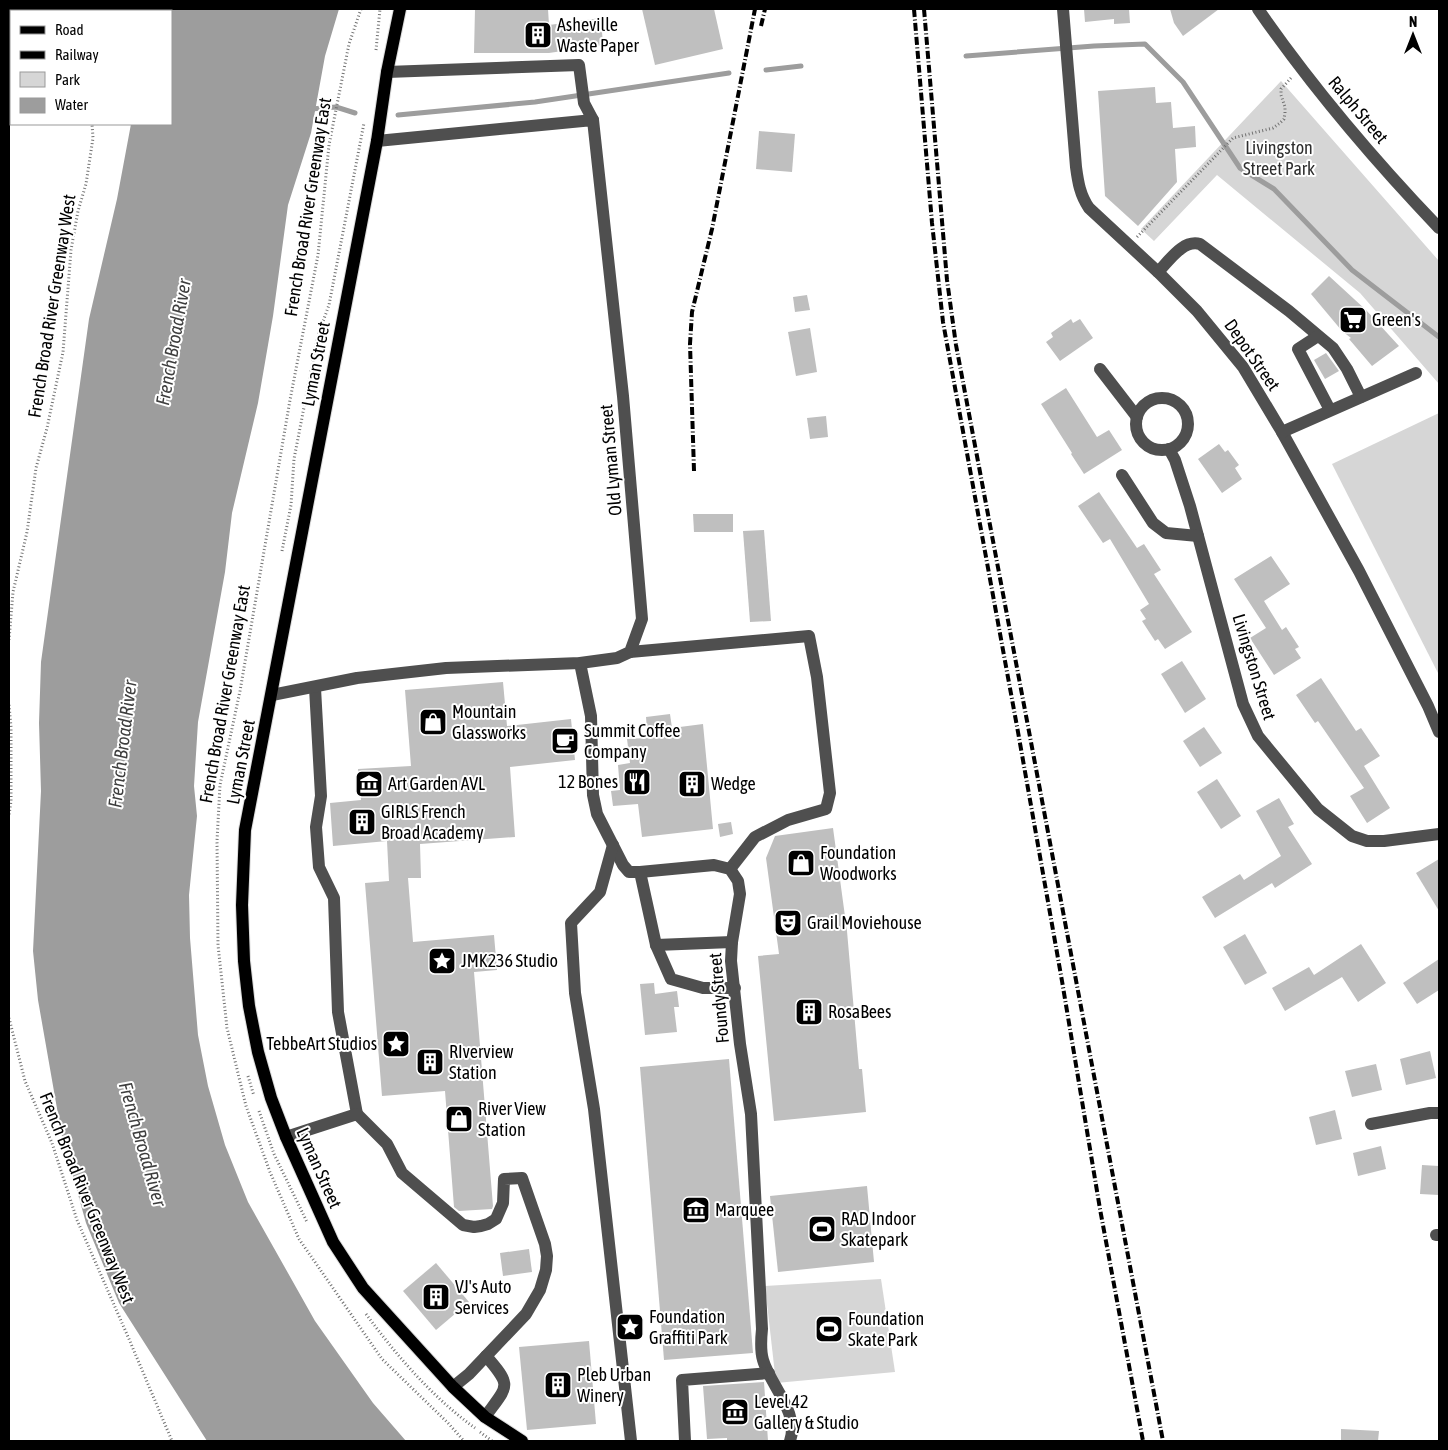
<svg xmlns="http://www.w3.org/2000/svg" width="1448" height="1450" font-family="'Asap Condensed',sans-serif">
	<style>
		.green { fill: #d6d6d6 }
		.water { fill: #9d9d9d }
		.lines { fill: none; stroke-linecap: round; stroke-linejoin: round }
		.stream { stroke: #9d9d9d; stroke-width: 5 }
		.building { fill: #bfbfbf }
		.major-casing { stroke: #dbdbdb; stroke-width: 14 }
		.path { stroke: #717171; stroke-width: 3; stroke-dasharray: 1 2.5; stroke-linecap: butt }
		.minor { stroke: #4f4f4f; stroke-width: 12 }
		.major { stroke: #000; stroke-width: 12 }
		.rail { stroke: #000; stroke-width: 4; stroke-dasharray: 8 2.5 1 2.5; stroke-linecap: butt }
		.labels { text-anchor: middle; stroke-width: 4; stroke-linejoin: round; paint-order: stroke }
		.poi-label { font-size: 18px; fill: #000; stroke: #fff; text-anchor: start }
		.street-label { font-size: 18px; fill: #000; stroke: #fff }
		.park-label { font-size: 18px; fill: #2d2d2d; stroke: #fff }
		.water-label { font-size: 19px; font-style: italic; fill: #3e3e3e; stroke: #fff }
	</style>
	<rect width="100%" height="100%" fill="#fff"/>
	<!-- green -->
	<g class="green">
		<path d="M1281,81l158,180v123l-79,-91 -143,-118 -63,66 -13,-12z"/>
		<path d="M1439,413v262l-107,-211z"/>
		<path d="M881,1279l14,93 -119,11 -11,-97z"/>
	</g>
	<!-- water -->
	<path class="water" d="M160,9h179l-14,47 -14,77 -23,72 -15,111 -15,87 -26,110 -7,59 -27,150 -4,64 3,30 -8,79 1,43 8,97 10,51 17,59 23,57 67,119 58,82 33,38h-199l-88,-138 -33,-80 -24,-86 -24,-137 -5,-49 8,-160 -2,-68 2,-61 48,-343 28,-120 14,-75h40v-113h-12z"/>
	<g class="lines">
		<!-- stream -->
		<g class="stream">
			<path d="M966,56l128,-10 51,-2 38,38 57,86 34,21 78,81 87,67"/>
			<path d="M766,70l35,-4"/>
			<path d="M311,109l25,-2 19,6"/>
			<path d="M398,115l137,-13 194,-29"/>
		</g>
	</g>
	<!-- building -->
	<g class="building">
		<path d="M475,9h73l1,16 52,-7 2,27 -54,8h-75z"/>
		<path d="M642,9h72l9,40 -68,16z"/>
		<path d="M1084,9h45l1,14 -16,1v-5l-29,3z"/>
		<path d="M1170,9h49l-36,27 -9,-13z"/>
		<path d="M1155,87l1,16 15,-1 2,26 22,-2 1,21 -21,2 2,33 -39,44 -33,-30 -7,-105z"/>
		<path d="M759,131l36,3 -3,38 -36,-3z"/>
		<path d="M1329,276l37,34 33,36 -27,20 -23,-27 2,-1 -9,-7 -31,-37z"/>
		<path d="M807,295l3,15 -15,2 -2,-15z"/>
		<path d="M1071,319l2,4 7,-4 13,19 -33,23 -14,-19 7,-5 -2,-4z"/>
		<path d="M810,328l7,44 -21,4 -8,-44z"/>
		<path d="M1326,353l13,18 -14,8 -11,-19z"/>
		<path d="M1066,388l31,49 12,-7 13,20 -38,24 -13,-20 1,-1 -31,-49z"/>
		<path d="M826,416l2,21 -18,2 -3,-21z"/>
		<path d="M1219,444l6,8 3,-2 11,15 -4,3 7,11 -20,14 -24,-34z"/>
		<path d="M1099,492l38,56 7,-4 17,26 -7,4 38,58 -27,17 -7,-10 -3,2 -13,-20 4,-2 -6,-9 9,-6 -39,-65 -7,4 -25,-37z"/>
		<path d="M693,514h40v18h-39z"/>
		<path d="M764,530l7,91 -21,1 -7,-91z"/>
		<path d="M1271,556l19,28 -26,17 18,29 4,-3 13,20 -4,2 6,9 -27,17 -24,-37 16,-10 -32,-49z"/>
		<path d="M1182,661l24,38 -21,14 -24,-39z"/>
		<path d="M1321,678l35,53 5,-3 19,28 -16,10 26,42 -23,15 -17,-27 14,-8 -46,-67 -3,2 -19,-28z"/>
		<path d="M503,682l4,44 64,-7 4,41 -65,7 5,70 -95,7 1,34h-13l5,64 81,-7 3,35 -23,2 19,234 -1,3 -33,2 -5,-4 -9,-116 -63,5 -17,-213 24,-2 -2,-40 -54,5 -3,-43 31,-3 -3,-31 53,-3 -6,-76z"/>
		<path d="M670,714l2,14 31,-4 10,105 -71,8 -4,-33 -25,2 -2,-15 9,-1 -2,-25 12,-2 -3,-24 19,-1 -1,-8h2l-1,-13z"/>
		<path d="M1204,727l18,26 -22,14 -17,-26z"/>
		<path d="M1217,779l24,37 -20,13 -24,-37z"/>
		<path d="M1279,798l15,26 -6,3 24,37 -37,24 -3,-5 -57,35 -13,-21 38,-23 4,6 37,-24 -25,-45z"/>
		<path d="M731,822l2,12 -13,3 -2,-13z"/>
		<path d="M833,828l14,103 12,138h3l4,43 -92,9 -16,-165 21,-2 -13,-96 9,-22z"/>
		<path d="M1439,859v52l-23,-38z"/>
		<path d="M1245,934l22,39 -22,12 -22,-38z"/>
		<path d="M1361,944l25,39 -28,19 -16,-25 -57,34 -13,-23 37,-21 5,8z"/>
		<path d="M1439,959v31l-22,14 -14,-21z"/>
		<path d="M654,983l1,11 22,-3 2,16h-5l3,25 -32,3 -5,-51z"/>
		<path d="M1430,1051l6,27 -30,7 -6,-26z"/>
		<path d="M729,1059l24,294 -89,7 -24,-293z"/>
		<path d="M1376,1064l6,26 -30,7 -7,-26z"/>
		<path d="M1335,1110l7,29 -26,6 -7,-28z"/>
		<path d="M1381,1146l5,23 -28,7 -5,-23z"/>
		<path d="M1422,1165l17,1v29l-19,-1z"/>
		<path d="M867,1186l7,76 -96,10 -8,-76z"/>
		<path d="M529,1249l3,23 -29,4 -3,-23z"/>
		<path d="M436,1263l33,39 -33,28 -33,-39z"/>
		<path d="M589,1341l7,83 -69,6 -8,-83z"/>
		<path d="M764,1382l4,59h-41v-3l-20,1 -4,-53z"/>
		<path d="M1341,1429l38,2 -1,10h-37z"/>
	</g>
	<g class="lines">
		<defs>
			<path id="major" d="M400,9l-13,63 -10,69 -132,689 -3,75 2,56 5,45 9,46 13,46 15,39 47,105 30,46 90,99 32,30 37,24"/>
		</defs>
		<!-- major casing -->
		<use href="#major" class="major-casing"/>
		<!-- path -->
		<g class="path">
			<path d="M361,9l-12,35 -20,101 -11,110 -28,145 -50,291 -20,94 -3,56 1,104 9,83 19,78 24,66 29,67 83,120 66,64 16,18"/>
			<path d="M130,11l1,-2"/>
			<path d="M376,50l4,-41"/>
			<path d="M1137,237l96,-99 40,-10 7,-5 4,-4 1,-6v-6l-4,-12v-6l10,-11"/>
			<path d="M282,551l9,-46 3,-46 24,-124 11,-30 35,-182"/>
			<path d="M9,640l4,-48 14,-60 9,-64 11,-40 16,-76 8,-102 7,-39 8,-27 7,-46 -1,-14"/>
			<path d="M9,705l2,22v74l-2,14"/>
			<path d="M9,1018l16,63 27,62 25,77 52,119 43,102"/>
			<path d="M248,1076l6,20"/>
			<path d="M259,1111l15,43 33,68"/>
			<path d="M366,1314c31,42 66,83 109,114"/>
			<path d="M480,1432l12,9"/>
		</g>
		<!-- minor -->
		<g class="minor">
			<path d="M1063,9l13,158c2,15 4,28 13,41l69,64 39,39 46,56 39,65 77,139 69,135 11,26"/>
			<path d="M1258,9c54,78 116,151 181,219"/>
			<path d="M387,72l192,-7 5,38 9,17"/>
			<path d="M1158,272c11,-11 25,-33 42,-28l89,67 44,37 14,21 14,28"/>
			<path d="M1318,336l-20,13 32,61"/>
			<path d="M1100,369l37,48"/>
			<circle cx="1162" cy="424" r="26"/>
			<path d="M1282,432l134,-59"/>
			<path d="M1169,449l6,11 15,46 53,198 15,32 60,73 34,27 15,5h17l55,-7"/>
			<path d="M1122,475l31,48 13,10 32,3"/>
			<path d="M630,652l179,-16 8,41 13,116 -4,16 -38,11 -33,17 -25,32"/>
			<path d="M580,663l11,53 2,79 4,19 26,51 6,7h11l74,-7 16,4 8,12 2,13 -8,48 -1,19 9,83 11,70 11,215c-1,10 -2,21 1,31 7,25 37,53 27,81"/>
			<path d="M315,688l6,108 -5,31 3,40 15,31 4,114 19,102"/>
			<path d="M272,695l85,-17 89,-10 134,-5 37,-5 13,-6 12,-33 -19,-223 -30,-276 -216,21"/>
			<path d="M613,845l-13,47 -29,31 4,70 19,116 37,332"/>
			<path d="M640,872l16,73 15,34 32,9h32"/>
			<path d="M656,945l76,-3"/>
			<path d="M1371,1124l59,-11h9"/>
			<path d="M286,1137l71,-23 30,30 15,29 61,52 11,2 7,-1 7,-2 8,-5 7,-16 1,-24 18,-1 23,66 2,12 -1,14 -6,20 -14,24 -57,60 -16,13"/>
			<path d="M1436,1235h3"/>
			<path d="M485,1417c23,-32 28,-30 1,-61"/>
			<path d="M685,1441l-3,-61 87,-7"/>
		</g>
		<!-- major -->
		<use href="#major" class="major"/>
		<!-- rail -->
		<g class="rail">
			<path d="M914,9l18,214 11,99 75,410 44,249 38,228 43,232"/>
			<path d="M924,9l23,271 9,65 207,1096"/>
			<path d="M761,26l4,-17"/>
			<path d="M694,471l-4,-127 2,-32 20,-83 43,-220"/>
		</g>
	</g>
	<!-- icons -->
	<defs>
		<symbol id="building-square" viewBox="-11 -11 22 22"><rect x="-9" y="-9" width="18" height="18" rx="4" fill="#000" stroke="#fff"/><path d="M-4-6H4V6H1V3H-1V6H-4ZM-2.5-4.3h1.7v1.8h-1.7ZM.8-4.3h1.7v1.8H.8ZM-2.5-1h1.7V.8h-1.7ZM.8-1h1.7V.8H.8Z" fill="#fff"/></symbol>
		<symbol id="supermarket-square" viewBox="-11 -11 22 22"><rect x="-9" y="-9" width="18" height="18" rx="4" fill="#000" stroke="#fff"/><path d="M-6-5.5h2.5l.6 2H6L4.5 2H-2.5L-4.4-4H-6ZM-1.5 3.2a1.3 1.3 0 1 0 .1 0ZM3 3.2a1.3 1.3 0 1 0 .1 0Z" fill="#fff"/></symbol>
		<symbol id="shop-square" viewBox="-11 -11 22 22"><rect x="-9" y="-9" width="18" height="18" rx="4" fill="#000" stroke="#fff"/><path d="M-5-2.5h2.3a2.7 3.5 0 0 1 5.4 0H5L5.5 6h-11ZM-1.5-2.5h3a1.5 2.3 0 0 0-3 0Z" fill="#fff"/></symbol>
		<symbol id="cafe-square" viewBox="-11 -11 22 22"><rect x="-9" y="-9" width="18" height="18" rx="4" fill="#000" stroke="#fff"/><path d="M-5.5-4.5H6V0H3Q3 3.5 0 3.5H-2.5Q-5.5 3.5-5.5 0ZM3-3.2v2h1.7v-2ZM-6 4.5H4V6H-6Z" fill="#fff"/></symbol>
		<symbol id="restaurant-square" viewBox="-11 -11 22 22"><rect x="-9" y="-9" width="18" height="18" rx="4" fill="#000" stroke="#fff"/><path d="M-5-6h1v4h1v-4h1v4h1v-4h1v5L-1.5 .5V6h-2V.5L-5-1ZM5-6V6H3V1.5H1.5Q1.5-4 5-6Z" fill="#fff"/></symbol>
		<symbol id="museum-square" viewBox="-11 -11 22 22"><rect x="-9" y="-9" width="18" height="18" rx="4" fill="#000" stroke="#fff"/><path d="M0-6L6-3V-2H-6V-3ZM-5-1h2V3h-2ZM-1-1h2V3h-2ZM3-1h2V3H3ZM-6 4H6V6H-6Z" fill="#fff"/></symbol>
		<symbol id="theatre-square" viewBox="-11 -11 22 22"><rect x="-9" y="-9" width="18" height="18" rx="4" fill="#000" stroke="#fff"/><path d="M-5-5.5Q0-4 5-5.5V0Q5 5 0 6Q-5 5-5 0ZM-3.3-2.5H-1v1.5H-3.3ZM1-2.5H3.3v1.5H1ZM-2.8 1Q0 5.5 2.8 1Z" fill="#fff"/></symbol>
		<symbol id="sight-square" viewBox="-11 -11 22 22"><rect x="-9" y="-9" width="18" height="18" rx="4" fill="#000" stroke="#fff"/><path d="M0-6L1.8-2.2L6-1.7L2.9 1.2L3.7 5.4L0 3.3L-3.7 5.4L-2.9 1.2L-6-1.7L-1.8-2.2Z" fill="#fff"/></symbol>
		<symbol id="stadium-square" viewBox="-11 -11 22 22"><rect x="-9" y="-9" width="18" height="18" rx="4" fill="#000" stroke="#fff"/><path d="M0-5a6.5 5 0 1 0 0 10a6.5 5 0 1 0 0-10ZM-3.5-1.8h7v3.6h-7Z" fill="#fff"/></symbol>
	</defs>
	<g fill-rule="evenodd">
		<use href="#building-square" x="522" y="19" width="32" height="32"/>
		<use href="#supermarket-square" x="1337" y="304" width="32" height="32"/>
		<use href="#shop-square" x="417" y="706" width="32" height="32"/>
		<use href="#cafe-square" x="549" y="725" width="32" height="32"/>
		<use href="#restaurant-square" x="621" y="766" width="32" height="32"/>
		<use href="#museum-square" x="353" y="768" width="32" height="32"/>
		<use href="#building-square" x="676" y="768" width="32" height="32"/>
		<use href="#building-square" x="346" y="806" width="32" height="32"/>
		<use href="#shop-square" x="785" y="847" width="32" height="32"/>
		<use href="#theatre-square" x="772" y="907" width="32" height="32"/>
		<use href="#sight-square" x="426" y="945" width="32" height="32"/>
		<use href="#building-square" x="793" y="996" width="32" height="32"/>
		<use href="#sight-square" x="380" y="1028" width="32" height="32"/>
		<use href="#building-square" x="414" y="1046" width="32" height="32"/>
		<use href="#shop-square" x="443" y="1103" width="32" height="32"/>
		<use href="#museum-square" x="680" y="1194" width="32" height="32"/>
		<use href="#stadium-square" x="806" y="1213" width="32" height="32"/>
		<use href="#building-square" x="420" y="1281" width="32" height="32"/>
		<use href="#sight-square" x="614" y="1311" width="32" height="32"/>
		<use href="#stadium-square" x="813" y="1313" width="32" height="32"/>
		<use href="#building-square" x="542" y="1369" width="32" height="32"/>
		<use href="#museum-square" x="719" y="1396" width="32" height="32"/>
	</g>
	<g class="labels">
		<!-- poi labels -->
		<g class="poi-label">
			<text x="557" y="31">Asheville<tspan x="557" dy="21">Waste Paper</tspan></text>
			<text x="1372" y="326">Green's</text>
			<text x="452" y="718">Mountain<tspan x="452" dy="21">Glassworks</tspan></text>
			<text x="584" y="737">Summit Coffee<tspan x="584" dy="21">Company</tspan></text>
			<text x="618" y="788" text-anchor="end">12 Bones</text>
			<text x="388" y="790">Art Garden AVL</text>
			<text x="711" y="790">Wedge</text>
			<text x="381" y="818">GIRLS French<tspan x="381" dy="21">Broad Academy</tspan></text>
			<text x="820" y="859">Foundation<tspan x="820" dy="21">Woodworks</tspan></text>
			<text x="807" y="929">Grail Moviehouse</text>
			<text x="461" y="967">JMK236 Studio</text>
			<text x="828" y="1018">RosaBees</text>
			<text x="377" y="1050" text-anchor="end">TebbeArt Studios</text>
			<text x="449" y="1058">RIverview<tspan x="449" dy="21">Station</tspan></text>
			<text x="478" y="1115">River View<tspan x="478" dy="21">Station</tspan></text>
			<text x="715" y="1216">Marquee</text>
			<text x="841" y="1225">RAD Indoor<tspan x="841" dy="21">Skatepark</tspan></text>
			<text x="455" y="1293">VJ's Auto<tspan x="455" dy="21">Services</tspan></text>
			<text x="649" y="1323">Foundation<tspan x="649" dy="21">Graffiti Park</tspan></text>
			<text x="848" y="1325">Foundation<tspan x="848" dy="21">Skate Park</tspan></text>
			<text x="577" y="1381">Pleb Urban<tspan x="577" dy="21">Winery</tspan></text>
			<text x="754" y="1408">Level 42<tspan x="754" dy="21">Gallery &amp; Studio</tspan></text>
		</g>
		<!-- street labels -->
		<g class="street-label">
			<text transform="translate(1358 110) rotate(50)" y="6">Ralph Street</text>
			<text transform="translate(308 207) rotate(-81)" y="6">French Broad River Greenway East</text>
			<text transform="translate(52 306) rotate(-81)" y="6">French Broad River Greenway West</text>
			<text transform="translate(1252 355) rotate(55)" y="6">Depot Street</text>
			<text transform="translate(316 364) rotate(-79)" y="6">Lyman Street</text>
			<text transform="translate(611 460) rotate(-95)" y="6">Old Lyman Street</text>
			<text transform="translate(1254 667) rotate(73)" y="6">Livingston Street</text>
			<text transform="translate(225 694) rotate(-80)" y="6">French Broad River Greenway East</text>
			<text transform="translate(241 762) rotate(-79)" y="6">Lyman Street</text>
			<text transform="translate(719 998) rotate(-95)" y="6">Foundy Street</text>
			<text transform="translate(319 1168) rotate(66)" y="6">Lyman Street</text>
			<text transform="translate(87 1198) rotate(68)" y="6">French Broad River Greenway West</text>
		</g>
		<!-- park labels -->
		<g class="park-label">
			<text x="1279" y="154">Livingston<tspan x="1279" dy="21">Street Park</tspan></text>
		</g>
		<!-- water labels -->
		<g class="water-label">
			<text transform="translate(173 342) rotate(-80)" y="7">French Broad River</text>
			<text transform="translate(122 744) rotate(-83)" y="7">French Broad River</text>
			<text transform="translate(143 1144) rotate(74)" y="7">French Broad River</text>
		</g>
	</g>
	<!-- border -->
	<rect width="1448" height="1450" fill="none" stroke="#000000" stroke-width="20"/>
	<!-- legend -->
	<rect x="10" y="10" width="162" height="115" fill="#ffffff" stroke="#999999"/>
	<rect x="20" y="26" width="25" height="8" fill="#000000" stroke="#999999"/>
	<text x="55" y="35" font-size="15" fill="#000000">Road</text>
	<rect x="20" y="51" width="25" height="8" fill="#000000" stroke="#999999"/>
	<text x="55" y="60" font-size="15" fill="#000000">Railway</text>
	<rect x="20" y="72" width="25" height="15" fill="#d6d6d6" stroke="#999999"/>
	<text x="55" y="85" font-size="15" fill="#000000">Park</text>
	<rect x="20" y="98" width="25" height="15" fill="#9d9d9d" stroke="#999999"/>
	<text x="55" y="110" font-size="15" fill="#000000">Water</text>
	<!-- north arrow -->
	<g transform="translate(1413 35)" stroke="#ffffff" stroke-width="4" paint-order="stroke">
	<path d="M0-4L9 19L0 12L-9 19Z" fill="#000000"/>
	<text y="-8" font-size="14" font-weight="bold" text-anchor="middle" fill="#000000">N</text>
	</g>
</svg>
